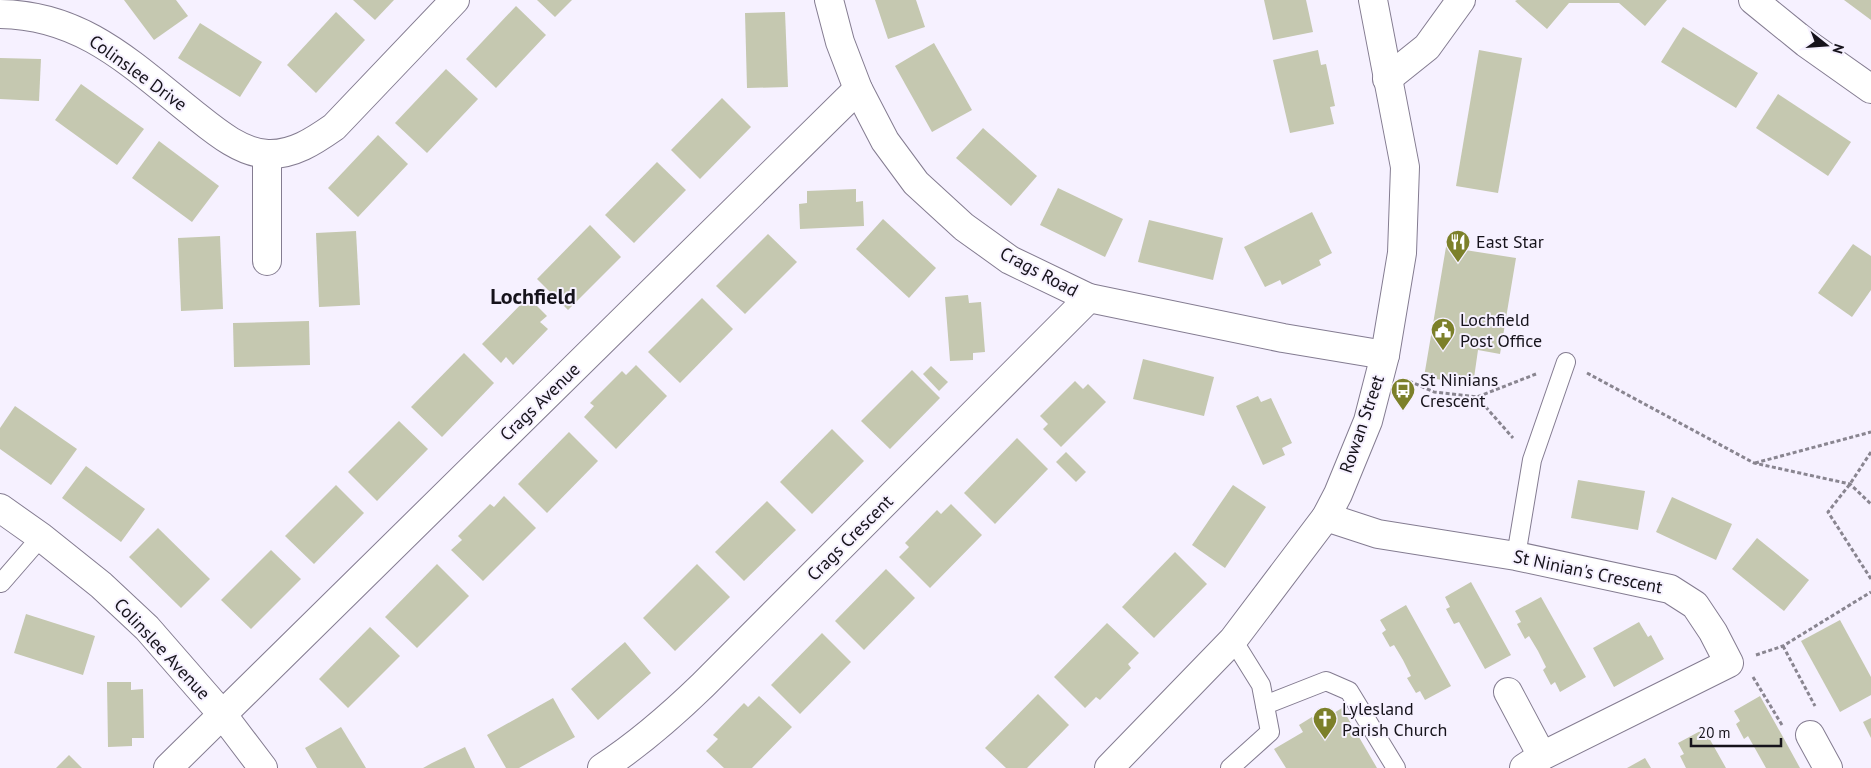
<svg xmlns="http://www.w3.org/2000/svg" width="1871" height="768" font-family="'PT Sans',sans-serif">
	<style>
		.building { fill: #c5c8b0 }
		.lines { fill: none; stroke-linecap: round; stroke-linejoin: round }
		.service-casing { stroke: #847c91; stroke-width: 20 }
		.minor-casing { stroke: #847c91; stroke-width: 30 }
		.tertiary-casing { stroke: #847c91; stroke-width: 30 }
		.path { stroke: #898590; stroke-width: 3; stroke-dasharray: 4 2.5; stroke-linecap: butt }
		.service { stroke: #fff; stroke-width: 18 }
		.minor { stroke: #fff; stroke-width: 28 }
		.tertiary { stroke: #fff; stroke-width: 28 }
		.labels { text-anchor: middle; stroke-width: 4; stroke-linejoin: round; paint-order: stroke }
		.street-label { font-size: 18px; fill: #16131b; stroke: #f6f1ff }
		.poi-label { font-size: 18px; fill: #16131b; stroke: #f6f1ff; text-anchor: start }
		.district-label { font-size: 22px; font-weight: bold; fill: #16131b; stroke: #f6f1ff }
	</style>
	<rect width="100%" height="100%" fill="#f6f1ff"/>
	<!-- building -->
	<g class="building">
		<path d="M124,0h52l12,16 -34,24z"/>
		<path d="M353,0h41l-19,20z"/>
		<path d="M537,0h35l-17,17z"/>
		<path d="M875,0h41l9,27 -37,12z"/>
		<path d="M1264,0h42l7,32 -40,8z"/>
		<path d="M1517,0h150l-22,26 -26,-23h-50l-22,26 -32,-28z"/>
		<path d="M1844,0h27v20z"/>
		<path d="M516,6l30,29 -50,53 -30,-29z"/>
		<path d="M336,12l29,28 -49,53 -29,-28z"/>
		<path d="M785,12l3,75 -41,1 -2,-75z"/>
		<path d="M200,23l62,39 -22,35 -62,-39z"/>
		<path d="M1683,27l75,46 -22,35 -75,-46z"/>
		<path d="M934,43l38,67 -40,22 -37,-66z"/>
		<path d="M1318,50l3,15 5,-1 9,42 -5,1 4,17 -44,9 -17,-73z"/>
		<path d="M1479,50l43,8 -24,135 -42,-7z"/>
		<path d="M0,58l41,1 -2,42 -39,-2z"/>
		<path d="M446,69l32,30 -51,54 -32,-30z"/>
		<path d="M81,84l63,45 -27,36 -62,-45z"/>
		<path d="M1778,94l73,48 -23,34 -72,-48z"/>
		<path d="M722,98l29,29 -51,52 -29,-29z"/>
		<path d="M983,128l54,48 -26,30 -55,-48z"/>
		<path d="M378,135l30,29 -50,53 -30,-29z"/>
		<path d="M159,141l60,45 -27,36 -60,-44z"/>
		<path d="M657,162l29,28 -52,53 -29,-28z"/>
		<path d="M1058,188l65,31 -18,38 -65,-32z"/>
		<path d="M856,189v13l7,-1 1,25 -64,3 -1,-25 8,-1v-12z"/>
		<path d="M1312,212l20,41 -13,7 2,5 -39,20 -2,-5 -15,7 -21,-40z"/>
		<path d="M883,219l53,49 -27,30 -53,-49z"/>
		<path d="M1149,220l74,18 -10,42 -75,-18z"/>
		<path d="M590,225l31,32 -53,53 -31,-31z"/>
		<path d="M356,231l4,74 -41,2 -3,-74z"/>
		<path d="M768,234l29,28 -52,52 -29,-28z"/>
		<path d="M220,236l3,73 -42,2 -3,-73z"/>
		<path d="M1853,244l18,12v34l-19,27 -34,-24z"/>
		<path d="M1446,247l70,11 -16,96 -22,-4 -5,35 -49,-8z"/>
		<path d="M968,295l1,8 12,-1 4,50 -12,1v7l-23,1 -5,-64z"/>
		<path d="M528,297l19,19 -7,6 8,7 -35,36 -7,-8 -5,6 -19,-19z"/>
		<path d="M702,298l31,31 -53,54 -32,-31z"/>
		<path d="M309,321l1,44 -76,2 -1,-44z"/>
		<path d="M464,353l30,30 -52,54 -31,-30z"/>
		<path d="M1143,359l71,18 -10,39 -71,-17z"/>
		<path d="M636,365l31,31 -51,53 -32,-32 10,-11 -4,-3 32,-32 4,4z"/>
		<path d="M931,366l17,16 -9,9 -16,-17z"/>
		<path d="M912,370l28,28 -50,51 -29,-28z"/>
		<path d="M1075,381l8,8 5,-5 18,18 -45,45 -18,-18 5,-5 -8,-8z"/>
		<path d="M1258,396l3,6 10,-4 21,45 -10,5 3,7 -22,10 -27,-59z"/>
		<path d="M15,406l62,43 -26,36 -51,-36v-21z"/>
		<path d="M399,421l29,28 -51,52 -29,-29z"/>
		<path d="M832,429l32,32 -52,53 -32,-32z"/>
		<path d="M569,432l29,29 -51,52 -29,-29z"/>
		<path d="M1017,438l31,31 -53,55 -31,-31z"/>
		<path d="M1066,452l20,20 -10,10 -20,-20z"/>
		<path d="M86,466l59,43 -24,33 -59,-44z"/>
		<path d="M1578,480l67,11 -7,39 -67,-12z"/>
		<path d="M336,485l28,28 -50,51 -29,-28z"/>
		<path d="M1233,485l33,22 -41,61 -33,-23z"/>
		<path d="M504,496l32,32 -53,53 -32,-31 11,-10 -4,-4 32,-32 4,3z"/>
		<path d="M1672,497l60,27 -16,36 -60,-28z"/>
		<path d="M767,501l29,29 -52,51 -29,-29z"/>
		<path d="M951,504l31,31 -52,53 -31,-31 10,-10 -4,-4 32,-33 4,4z"/>
		<path d="M158,528l52,51 -29,29 -52,-51z"/>
		<path d="M1757,538l52,42 -25,31 -52,-42z"/>
		<path d="M271,550l30,29 -50,50 -30,-29z"/>
		<path d="M1175,552l32,32 -53,54 -32,-31z"/>
		<path d="M437,564l32,32 -52,52 -32,-31z"/>
		<path d="M697,564l33,33 -55,54 -32,-33z"/>
		<path d="M886,569l29,29 -51,52 -29,-29z"/>
		<path d="M1471,582l40,73 -26,14 -26,-47 -5,2 -8,-15 4,-2 -5,-10z"/>
		<path d="M1541,597l45,80 -26,15 -5,-10 -4,3 -8,-15 3,-3 -8,-16 -9,-15 -4,3 -8,-15 4,-2 -6,-11z"/>
		<path d="M1406,605l45,81 -26,14 -5,-9 -4,2 -9,-15 4,-2 -8,-16 -9,-15 -4,2 -8,-14 4,-3 -6,-10z"/>
		<path d="M26,614l69,22 -12,39 -69,-22z"/>
		<path d="M1840,620l31,57v18l-31,17 -39,-71z"/>
		<path d="M1639,622l9,15 3,-2 13,24 -50,28 -21,-39z"/>
		<path d="M1107,623l32,30 -11,11 3,4 -31,32 -4,-3 -11,11 -31,-31z"/>
		<path d="M370,627l30,29 -52,52 -29,-29z"/>
		<path d="M822,633l29,29 -51,52 -29,-29z"/>
		<path d="M625,642l26,31 -53,47 -27,-31z"/>
		<path d="M107,682h24v8l12,-1 1,49h-12v8l-24,1z"/>
		<path d="M1038,694l31,31 -42,43h-21l-21,-20z"/>
		<path d="M759,696l33,31 -40,41h-28l-18,-17 12,-12 -5,-4 31,-32 4,4z"/>
		<path d="M1760,696l23,41 17,31h-34l-18,-32 -4,3 -8,-15 4,-3 -6,-10z"/>
		<path d="M553,698l22,39 -56,31h-13l-19,-33z"/>
		<path d="M1342,708l35,60h-91l-12,-19 29,-17 -4,-7 13,-8 4,7z"/>
		<path d="M1871,718v20l-8,-16z"/>
		<path d="M341,727l19,31 6,10h-49l-12,-20z"/>
		<path d="M1704,729l22,39h-40l-6,-12 4,-2 -6,-11z"/>
		<path d="M465,747l10,21h-52l9,-5z"/>
		<path d="M69,755l13,13h-26z"/>
		<path d="M1645,758l6,10h-24z"/>
	</g>
	<g class="lines">
		<defs>
			<g id="service">
				<path d="M1516,556l16,-96 34,-98"/>
				<path d="M1,583l40,-46"/>
				<path d="M1265,705l61,-24 23,10 47,77"/>
				<path d="M1230,768l40,-36 -9,-47 -28,-45"/>
			</g>
			<g id="minor">
				<path d="M829,0l11,42 18,47 27,52 31,42 48,44 46,33 79,38 194,40 102,17"/>
				<path d="M1753,0l53,43 65,46"/>
				<path d="M0,14c84,1 133,52 195,101 20,16 46,38 73,39 25,1 46,-13 66,-27l121,-127"/>
				<path d="M1387,79l40,-32 34,-47"/>
				<path d="M267,261v-107"/>
				<path d="M0,508l41,29 60,48 46,43 75,86 41,54"/>
				<path d="M1326,517l52,17 138,22 154,33 25,16 18,27 16,31 -187,93 -18,12"/>
				<path d="M1508,692l34,64"/>
				<path d="M1810,735l18,33"/>
				<path d="M168,768l690,-679"/>
				<path d="M602,768c37,-24 70,-53 101,-83l386,-387"/>
			</g>
			<path id="tertiary" d="M1109,768l124,-128 93,-123 12,-23 30,-73 17,-66 17,-102 3,-86 -32,-167"/>
		</defs>
		<!-- service casing -->
		<use href="#service" class="service-casing"/>
		<!-- minor casing -->
		<use href="#minor" class="minor-casing"/>
		<!-- tertiary casing -->
		<use href="#tertiary" class="tertiary-casing"/>
		<!-- path -->
		<g class="path">
			<path d="M1587,373l167,90 96,21 21,20"/>
			<path d="M1409,381l25,11 43,5 59,-23"/>
			<path d="M1477,397l36,41"/>
			<path d="M1871,452l-21,32 -22,28 43,67"/>
			<path d="M1755,463l116,-31"/>
			<path d="M1783,646l32,60"/>
			<path d="M1756,655l27,-9 88,-54"/>
			<path d="M1753,677l29,48"/>
		</g>
		<!-- service -->
		<use href="#service" class="service"/>
		<!-- minor -->
		<use href="#minor" class="minor"/>
		<!-- tertiary -->
		<use href="#tertiary" class="tertiary"/>
	</g>
	<!-- icons -->
	<defs>
		<symbol id="restaurant-pin" viewBox="-11 -11 22 30"><path d="M0 17L-7.5 6A9.5 9.5 0 1 1 7.5 6Z" fill="#7c802a" stroke="#f6f1ff"/><path d="M-5-6h1v4h1v-4h1v4h1v-4h1v5L-1.5 .5V6h-2V.5L-5-1ZM5-6V6H3V1.5H1.5Q1.5-4 5-6Z" fill="#fff"/></symbol>
		<symbol id="civic-pin" viewBox="-11 -11 22 30"><path d="M0 17L-7.5 6A9.5 9.5 0 1 1 7.5 6Z" fill="#7c802a" stroke="#f6f1ff"/><path d="M-.6-6.5H3V-4.5H.6V-3L4-1V1h2V6H-6V1h2V-1L-.6-3ZM-1.2 2.5V6h2.4V2.5Z" fill="#fff"/></symbol>
		<symbol id="bus-pin" viewBox="-11 -11 22 30"><path d="M0 17L-7.5 6A9.5 9.5 0 1 1 7.5 6Z" fill="#7c802a" stroke="#f6f1ff"/><path d="M-5-6H5V4H4V6H2V4H-2V6H-4V4H-5ZM-3.5-4V0h7V-4ZM-3.5 1.2v1.5H-2V1.2ZM2 1.2v1.5H3.5V1.2Z" fill="#fff"/></symbol>
		<symbol id="church-pin" viewBox="-11 -11 22 30"><path d="M0 17L-7.5 6A9.5 9.5 0 1 1 7.5 6Z" fill="#7c802a" stroke="#f6f1ff"/><path d="M-1.2-6h2.4v3.5h3.3v2.4h-3.3V6h-2.4V-.1h-3.3v-2.4h3.3Z" fill="#fff"/></symbol>
	</defs>
	<g fill-rule="evenodd">
		<use href="#restaurant-pin" x="1444" y="228" width="28" height="38"/>
		<use href="#civic-pin" x="1429" y="316" width="28" height="38"/>
		<use href="#bus-pin" x="1389" y="376" width="28" height="38"/>
		<use href="#church-pin" x="1311" y="705" width="28" height="38"/>
	</g>
	<g class="labels">
		<!-- street labels -->
		<g class="street-label">
			<text transform="translate(138 73) rotate(36)" y="6">Colinslee Drive</text>
			<text transform="translate(1039 272) rotate(28)" y="6">Crags Road</text>
			<text transform="translate(540 402) rotate(-44)" y="6">Crags Avenue</text>
			<text transform="translate(1362 424) rotate(-71)" y="6">Rowan Street</text>
			<text transform="translate(850 538) rotate(-45)" y="6">Crags Crescent</text>
			<text transform="translate(1588 572) rotate(12)" y="6">St Ninian's Crescent</text>
			<text transform="translate(162 649) rotate(47)" y="6">Colinslee Avenue</text>
		</g>
		<!-- poi labels -->
		<g class="poi-label">
			<text x="1476" y="248">East Star</text>
			<text x="1460" y="326">Lochfield<tspan x="1460" dy="21">Post Office</tspan></text>
			<text x="1420" y="386">St Ninians<tspan x="1420" dy="21">Crescent</tspan></text>
			<text x="1342" y="715">Lylesland<tspan x="1342" dy="21">Parish Church</tspan></text>
		</g>
		<!-- district labels -->
		<g class="district-label">
			<text x="533" y="304">Lochfield</text>
		</g>
	</g>
	<!-- north arrow -->
	<g transform="translate(1826 45) rotate(107)" stroke="#f6f1ff" stroke-width="4" paint-order="stroke">
	<path d="M0-4L9 19L0 12L-9 19Z" fill="#16131b"/>
	<text y="-8" font-size="14" font-weight="bold" text-anchor="middle" fill="#16131b">N</text>
	</g>
	<!-- scale -->
	<path d="M1691 738v8h90v-8" fill="none" stroke="#16131b" stroke-width="2.5"/>
	<text x="1698" y="738" font-size="15" fill="#16131b" stroke="#f6f1ff" stroke-width="4" paint-order="stroke">20 m</text>
</svg>
